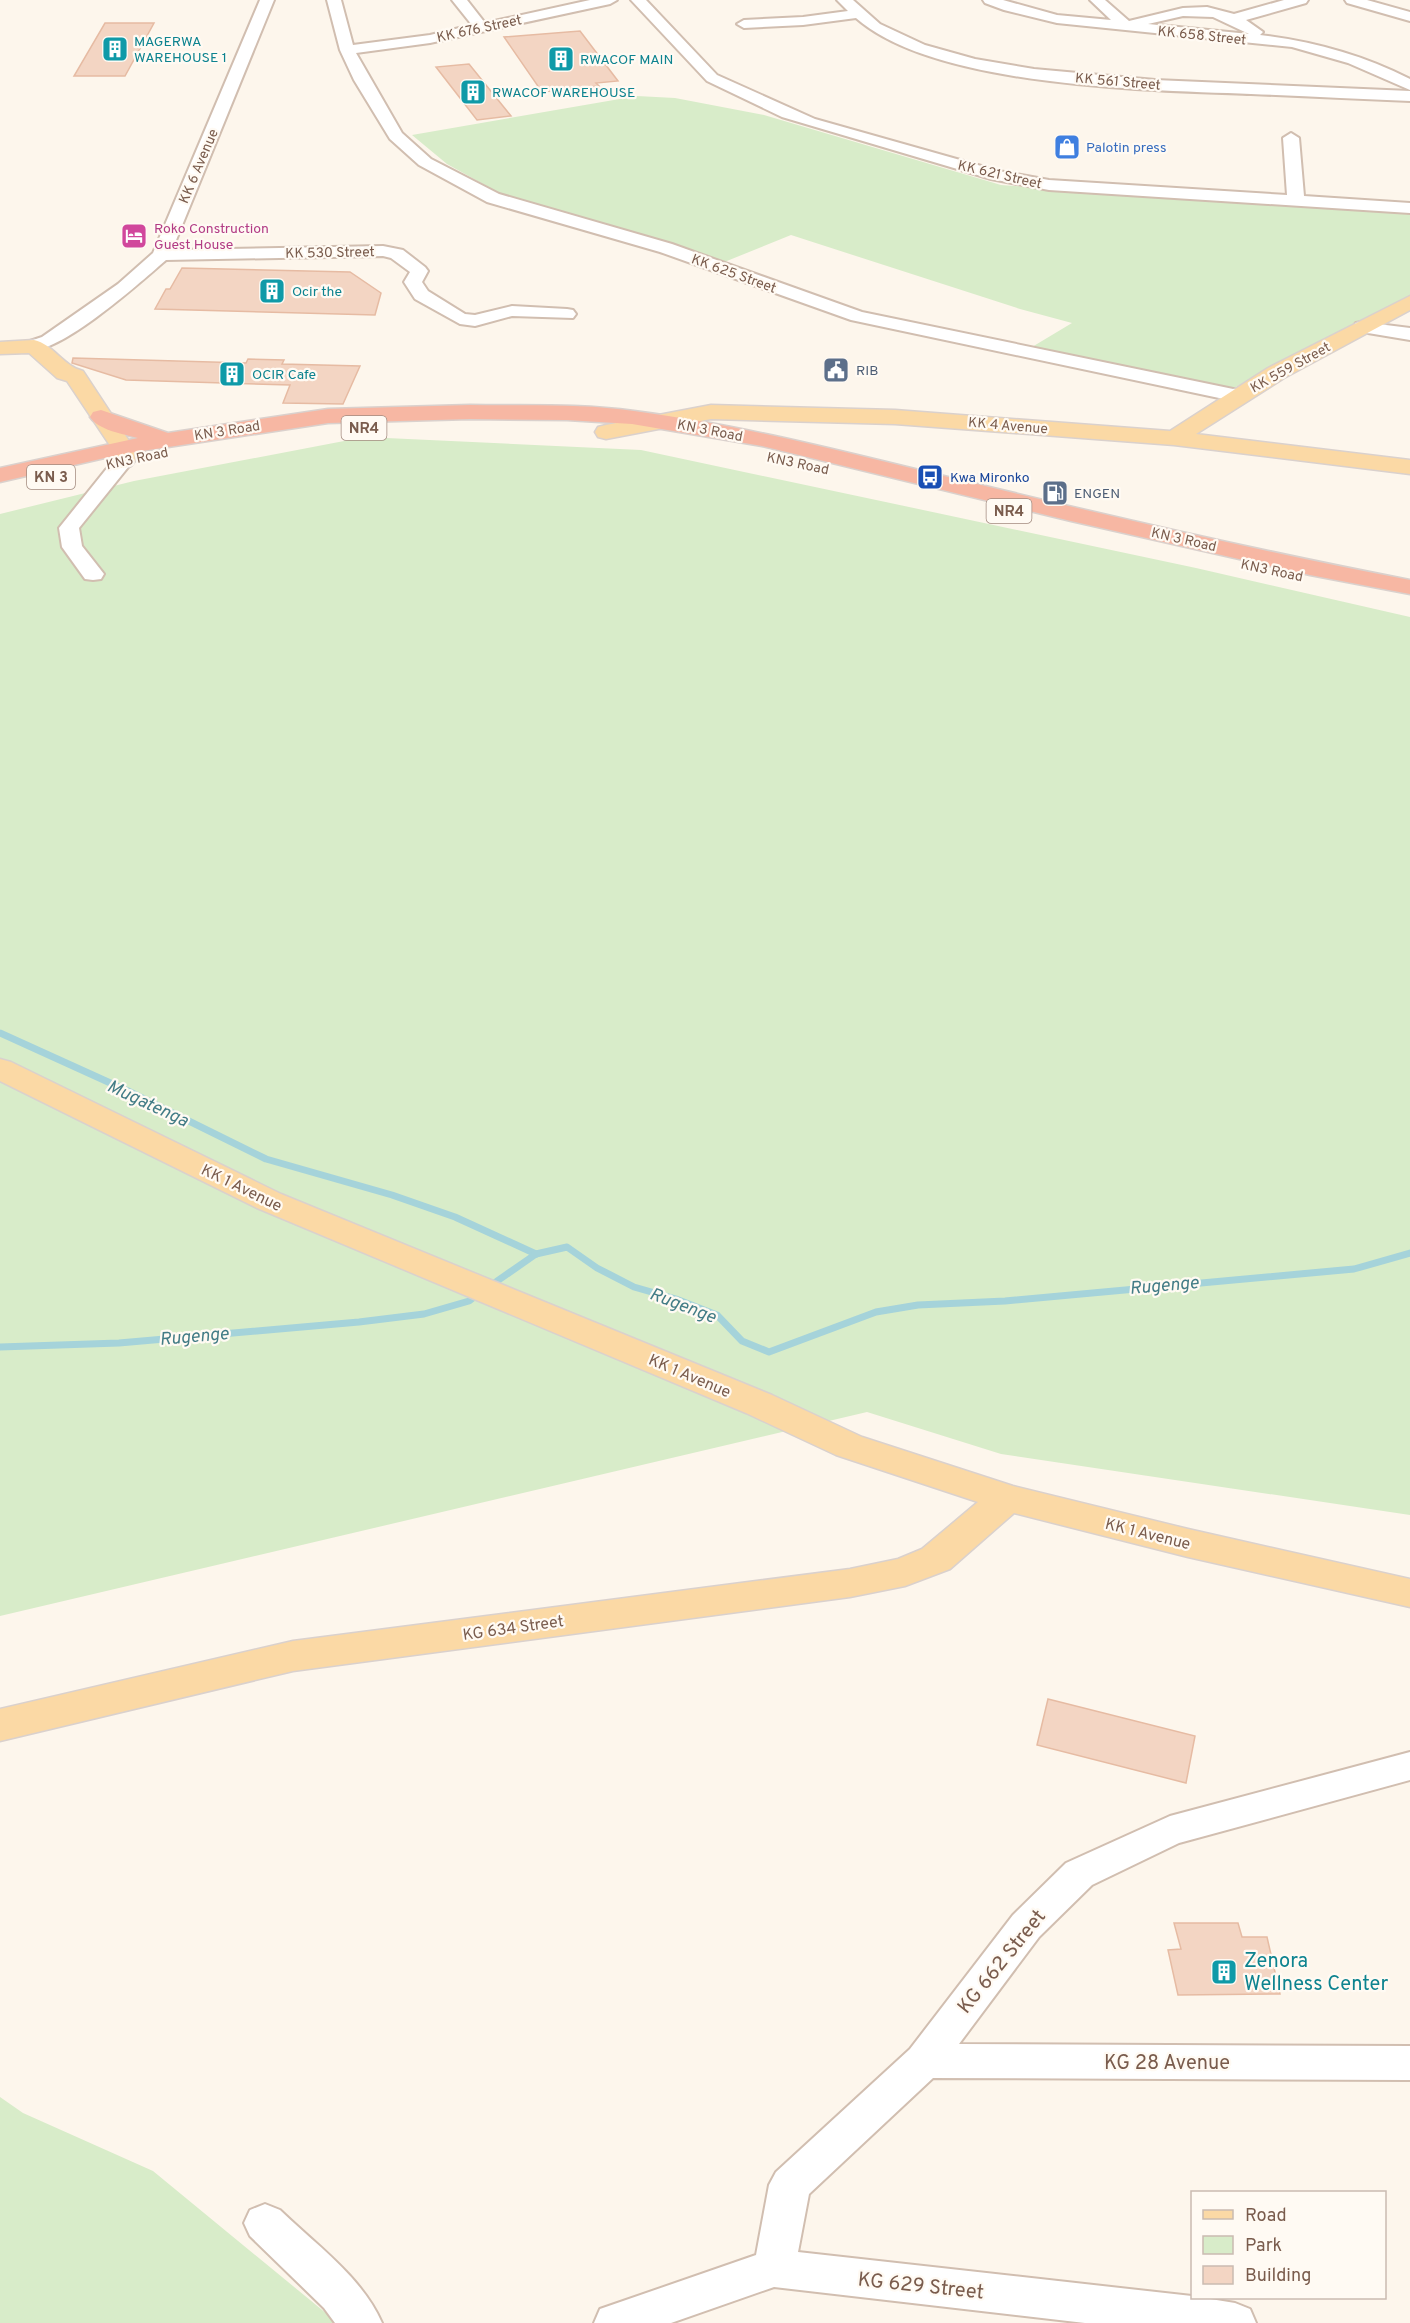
<svg xmlns="http://www.w3.org/2000/svg" width="1410" height="2323" font-family="Overpass,sans-serif">
	<style>
		.green { fill: #d8ecc9 }
		.lines { fill: none; stroke-linecap: round; stroke-linejoin: round }
		.stream { stroke: #a5d3da; stroke-width: 7 }
		.building { fill: #f3d5c3; stroke: #e6bba3; stroke-width: 1.5 }
		.minor-casing { stroke: #d1beb0; stroke-width: 4 }
		.major-casing { stroke: #dad1cd; stroke-width: 3 }
		.highway-casing { stroke: #dad1cd; stroke-width: 3 }
		.minor { fill: #fff; fill-rule: evenodd }
		.major { fill: #fbd9a5; fill-rule: evenodd }
		.highway { fill: #f7b7a3; fill-rule: evenodd }
		.labels { text-anchor: middle; stroke-width: 4.5; stroke-linejoin: round; paint-order: stroke }
		.far-street-label { font-size: 14px; fill: #7a5c4d; stroke: #fffaf3 }
		.far-culture-label { font-size: 14px; fill: #0d838f; stroke: #fffaf3; text-anchor: start }
		.far-shop-label { font-size: 14px; fill: #366cbe; stroke: #fffaf3; text-anchor: start }
		.far-hotel-label { font-size: 14px; fill: #b23c85; stroke: #fffaf3; text-anchor: start }
		.far-service-label { font-size: 14px; fill: #4e5e75; stroke: #fffaf3; text-anchor: start }
		.far-transit-label { font-size: 14px; fill: #164399; stroke: #fffaf3; text-anchor: start }
		.shield { fill: #fffaf3; stroke: #a28b7f; stroke-width: 1.5 }
		.shield-label { font-size: 15px; font-weight: bold; fill: #7a5c4d }
		.street-label { font-size: 16px; fill: #7a5c4d; stroke: #fffaf3 }
		.water-label { font-size: 18px; font-style: italic; fill: #437c86; stroke: #fffaf3 }
		.near-culture-label { font-size: 20px; fill: #0d838f; stroke: #fffaf3; text-anchor: start }
		.near-street-label { font-size: 20px; fill: #7a5c4d; stroke: #fffaf3 }
	</style>
	<rect width="100%" height="100%" fill="#fdf6ec"/>
	<!-- green -->
	<g class="green">
		<path d="M637,96l38,2 89,17 237,70 409,28v83l-178,93 -200,-42 40,-24 -52,-14 -229,-74 -74,30 -216,-71 -54,-30 -35,-29z"/>
		<path d="M365,437l276,13 555,118 214,49v898l-409,-61 -134,-42 -867,204v-1102l134,-33z"/>
		<path d="M0,2097l23,16 130,58 185,152h-338z"/>
	</g>
	<g class="lines">
		<!-- stream -->
		<g class="stream">
			<path d="M0,1033l128,58 138,68 126,36 63,22 81,37"/>
			<path d="M490,1286l46,-32 31,-7 30,21 37,19 42,12 41,16 25,26 27,11 107,-40 42,-7 87,-4 349,-32 56,-16"/>
			<path d="M0,1347l119,-4 240,-21 65,-8 45,-13 9,-7"/>
		</g>
	</g>
	<!-- building -->
	<g class="building">
		<path d="M105,23h49l-29,53h-51z"/>
		<path d="M580,31l38,50 -22,2 3,3 -57,6 -38,-55z"/>
		<path d="M469,64l42,52 -34,4 -41,-53z"/>
		<path d="M182,268l168,4 31,21 -6,22 -220,-6 11,-20h4z"/>
		<path d="M73,358l173,5 2,-4 36,1 -2,4 78,2 -17,38 -60,-1 7,-18 -164,-5 -54,-17z"/>
		<path d="M1048,1699l147,37 -9,47 -149,-38z"/>
		<path d="M1174,1923h64l4,14h25l13,57 -102,1 -10,-45 13,-1z"/>
	</g>
	<g class="lines">
		<defs>
			<g id="minor">
				<path d="M260,0h14l-102,250 211,-4 20,4 22,17 3,4 -6,11 6,9 37,23 10,1 37,-9 55,3 6,1 3,4 -3,4 -61,-2 -37,10 -15,-2 -45,-25 -11,-17 6,-10 -19,-14 -8,-2 -217,4c-24,21 -109,97 -139,90l-2,-4 2,-4 15,-5 76,-53 35,-31z"/>
				<path d="M327,0h14l12,45 77,-10 42,-10 -20,-25h15l18,23 105,-23h27l-7,4 -180,39 -74,10 46,80 29,26 68,35 173,50 190,68 376,78 7,2 3,4 -3,4 -7,2 -387,-82 -191,-68 -173,-50 -68,-37 -29,-26 -36,-59 -14,-30z"/>
				<path d="M631,0h15l71,75 98,44 184,52 50,9 238,15 -4,-57 8,-5 8,5 5,58 106,7v10l-361,-23 -58,-11 -209,-62 -75,-36z"/>
				<path d="M837,0h16l27,24 45,21 50,14 59,10 121,11 255,11v10c-53,-2 -106,-5 -159,-7 -103,-4 -317,-7 -395,-76l-53,7 -59,3 -7,-4 7,-4 59,-3 45,-6z"/>
				<path d="M983,0h20l54,15 54,5 -21,-20h15l24,21 54,-13 24,-1 27,7 50,-14h24l-2,3 -60,17 17,12 -3,3c52,6 103,20 150,44v11l-62,-27 -56,-16 -235,-24 -53,-13 -19,-7zM1183,16l30,1 36,17 -101,-10z"/>
				<path d="M1345,0h22l43,12v9l-63,-18z"/>
				<path d="M1362,322l48,6v12l-54,-9 -3,-4 3,-4z"/>
				<path d="M123,455l7,2 3,4 -54,67 3,18 22,28 -3,5 -8,1 -8,-1 -23,-32 -3,-19 57,-71z"/>
				<path d="M1410,1752v28l-231,63 -87,42 -53,52 -80,107 451,2v34l-477,-2 -124,116 -11,58 394,44 43,7 15,6 6,14h-171l-311,-36 -103,36h-77l6,-14 156,-54 13,-70 7,-13 134,-123 103,-134 53,-52 104,-47z"/>
				<path d="M265,2204l15,6c35,34 82,67 102,113h-47l-11,-15 -74,-72 -6,-13 6,-13z"/>
			</g>
			<g id="major">
				<path d="M1410,296v14l-126,68 -88,56 214,26v14l-236,-29 -279,-21 -184,-5 -105,20 -8,-2 -3,-5 3,-5 8,-2 105,-20 184,5 275,21 98,-63z"/>
				<path d="M34,340c19,4 29,26 49,31l50,76 2,14 -4,5 -8,2 -8,-2 -4,-5v-14l-44,-66 -10,-3 -28,-25 -29,1v-12z"/>
				<path d="M0,1059l11,3 270,132 491,201 90,42 151,49 175,43 222,50v28l-222,-50 -174,-44 -64,56 -45,17 -55,11 -557,74 -293,70v-32l293,-68 557,-72 48,-10 24,-10 56,-47 -142,-47 -90,-42 -489,-205 -257,-127z"/>
			</g>
			<path id="highway" d="M470,405c54,1 110,-2 164,6 116,15 229,46 343,73 144,35 288,68 433,96v14l-100,-19 -239,-54 -309,-75 -130,-22 -65,-4 -97,-1 -142,4 -206,31 -122,28v-14l138,-30c-15,-4 -40,-8 -48,-21l3,-5 8,-2 67,23 160,-24z"/>
		</defs>
		<!-- minor casing -->
		<use href="#minor" class="minor-casing"/>
		<!-- major casing -->
		<use href="#major" class="major-casing"/>
		<!-- highway casing -->
		<use href="#highway" class="highway-casing"/>
		<!-- minor -->
		<use href="#minor" class="minor"/>
		<!-- major -->
		<use href="#major" class="major"/>
		<!-- highway -->
		<use href="#highway" class="highway"/>
	</g>
	<!-- icons -->
	<defs>
		<symbol id="building-square" viewBox="-11 -11 22 22"><rect x="-9" y="-9" width="18" height="18" rx="4" fill="#0f9aa8" stroke="#fffaf3"/><path d="M-4-6H4V6H1V3H-1V6H-4ZM-2.5-4.3h1.7v1.8h-1.7ZM.8-4.3h1.7v1.8H.8ZM-2.5-1h1.7V.8h-1.7ZM.8-1h1.7V.8H.8Z" fill="#fff"/></symbol>
		<symbol id="shop-square" viewBox="-11 -11 22 22"><rect x="-9" y="-9" width="18" height="18" rx="4" fill="#3f7fe0" stroke="#fffaf3"/><path d="M-5-2.5h2.3a2.7 3.5 0 0 1 5.4 0H5L5.5 6h-11ZM-1.5-2.5h3a1.5 2.3 0 0 0-3 0Z" fill="#fff"/></symbol>
		<symbol id="hotel-square" viewBox="-11 -11 22 22"><rect x="-9" y="-9" width="18" height="18" rx="4" fill="#d1479c" stroke="#fffaf3"/><path d="M-6-4.5h1.5V1H6V5H4.5V3h-9V5H-6ZM-4 0a1.8 1.8 0 1 1 3.6 0ZM.5 0V-2.5h3Q6-2.5 6 0Z" fill="#fff"/></symbol>
		<symbol id="civic-square" viewBox="-11 -11 22 22"><rect x="-9" y="-9" width="18" height="18" rx="4" fill="#5c6f8a" stroke="#fffaf3"/><path d="M-.6-6.5H3V-4.5H.6V-3L4-1V1h2V6H-6V1h2V-1L-.6-3ZM-1.2 2.5V6h2.4V2.5Z" fill="#fff"/></symbol>
		<symbol id="bus-square" viewBox="-11 -11 22 22"><rect x="-9" y="-9" width="18" height="18" rx="4" fill="#1a4fb4" stroke="#fffaf3"/><path d="M-5-6H5V4H4V6H2V4H-2V6H-4V4H-5ZM-3.5-4V0h7V-4ZM-3.5 1.2v1.5H-2V1.2ZM2 1.2v1.5H3.5V1.2Z" fill="#fff"/></symbol>
		<symbol id="fuel-square" viewBox="-11 -11 22 22"><rect x="-9" y="-9" width="18" height="18" rx="4" fill="#5c6f8a" stroke="#fffaf3"/><path d="M-5.5-6h7V0h2V4h1.3V-2.5L3-4.5l.8-.8L6-3V5H2.5V1h-1V6h-7ZM-4.2-4.7v3.2H.2V-4.7Z" fill="#fff"/></symbol>
	</defs>
	<g fill-rule="evenodd">
		<use href="#building-square" x="100" y="34" width="30" height="30"/>
		<use href="#building-square" x="546" y="44" width="30" height="30"/>
		<use href="#building-square" x="458" y="77" width="30" height="30"/>
		<use href="#shop-square" x="1052" y="132" width="30" height="30"/>
		<use href="#hotel-square" x="119" y="221" width="30" height="30"/>
		<use href="#building-square" x="257" y="276" width="30" height="30"/>
		<use href="#civic-square" x="821" y="355" width="30" height="30"/>
		<use href="#building-square" x="217" y="359" width="30" height="30"/>
		<use href="#bus-square" x="915" y="462" width="30" height="30"/>
		<use href="#fuel-square" x="1040" y="478" width="30" height="30"/>
		<use href="#building-square" x="1209" y="1957" width="30" height="30"/>
	</g>
	<g class="labels">
		<!-- far-street labels -->
		<g class="far-street-label">
			<text transform="translate(479 28) rotate(-12)" y="5">KK 676 Street</text>
			<text transform="translate(1202 35) rotate(6)" y="5">KK 658 Street</text>
			<text transform="translate(1118 81) rotate(5)" y="5">KK 561 Street</text>
			<text transform="translate(198 166) rotate(-67)" y="5">KK 6 Avenue</text>
			<text transform="translate(1000 174) rotate(13)" y="5">KK 621 Street</text>
			<text transform="translate(330 252) rotate(-1)" y="5">KK 530 Street</text>
			<text transform="translate(734 273) rotate(20)" y="5">KK 625 Street</text>
			<text transform="translate(1290 367) rotate(-29)" y="5">KK 559 Street</text>
			<text transform="translate(1008 425) rotate(5)" y="5">KK 4 Avenue</text>
			<text transform="translate(227 430) rotate(-9)" y="5">KN 3 Road</text>
			<text transform="translate(710 430) rotate(11)" y="5">KN 3 Road</text>
			<text transform="translate(137 458) rotate(-12)" y="5">KN3 Road</text>
			<text transform="translate(798 463) rotate(12)" y="5">KN3 Road</text>
			<text transform="translate(1184 539) rotate(13)" y="5">KN 3 Road</text>
			<text transform="translate(1272 570) rotate(12)" y="5">KN3 Road</text>
		</g>
		<!-- far-culture labels -->
		<g class="far-culture-label">
			<text x="134" y="46">MAGERWA<tspan x="134" dy="16">WAREHOUSE 1</tspan></text>
			<text x="580" y="64">RWACOF MAIN</text>
			<text x="492" y="97">RWACOF WAREHOUSE</text>
			<text x="292" y="296">Ocir the</text>
			<text x="252" y="379">OCIR Cafe</text>
		</g>
		<!-- far-shop labels -->
		<g class="far-shop-label">
			<text x="1086" y="152">Palotin press</text>
		</g>
		<!-- far-hotel labels -->
		<g class="far-hotel-label">
			<text x="154" y="233">Roko Construction<tspan x="154" dy="16">Guest House</tspan></text>
		</g>
		<!-- far-service labels -->
		<g class="far-service-label">
			<text x="856" y="375">RIB</text>
			<text x="1074" y="498">ENGEN</text>
		</g>
		<!-- far-transit labels -->
		<g class="far-transit-label">
			<text x="950" y="482">Kwa Mironko</text>
		</g>
		<!-- shield labels -->
		<g class="shield">
			<rect x="341.5" y="416" width="45" height="24" rx="4.5"/>
			<rect x="27" y="465" width="48" height="24" rx="4.5"/>
			<rect x="986.5" y="499" width="45" height="24" rx="4.5"/>
		</g>
		<g class="shield-label">
			<text x="364" y="433">NR4</text>
			<text x="51" y="482">KN 3</text>
			<text x="1009" y="516">NR4</text>
		</g>
		<!-- street labels -->
		<g class="street-label">
			<text transform="translate(242 1187) rotate(26)" y="6">KK 1 Avenue</text>
			<text transform="translate(690 1375) rotate(23)" y="6">KK 1 Avenue</text>
			<text transform="translate(1148 1533) rotate(14)" y="6">KK 1 Avenue</text>
			<text transform="translate(513 1627) rotate(-8)" y="6">KG 634 Street</text>
		</g>
		<!-- water labels -->
		<g class="water-label">
			<text transform="translate(148 1103) rotate(25)" y="6">Mugatenga</text>
			<text transform="translate(1164 1285) rotate(-5)" y="6">Rugenge</text>
			<text transform="translate(683 1305) rotate(21)" y="6">Rugenge</text>
			<text transform="translate(194 1336) rotate(-5)" y="6">Rugenge</text>
		</g>
		<!-- near-culture labels -->
		<g class="near-culture-label">
			<text x="1244" y="1967">Zenora<tspan x="1244" dy="23">Wellness Center</tspan></text>
		</g>
		<!-- near-street labels -->
		<g class="near-street-label">
			<text transform="translate(1001 1961) rotate(-51)" y="7">KG 662 Street</text>
			<text x="1167" y="2069">KG 28 Avenue</text>
			<text transform="translate(921 2285) rotate(6)" y="7">KG 629 Street</text>
		</g>
	</g>
	<!-- legend -->
	<rect x="1191" y="2191" width="195" height="108" fill="#fffaf3" stroke="#cabbb1" stroke-width="1.5"/>
	<rect x="1203" y="2210" width="30" height="9" fill="#fbd9a5" stroke="#cabbb1" stroke-width="1.5"/>
	<text x="1245" y="2221" font-size="18" fill="#7a5c4d">Road</text>
	<rect x="1203" y="2236" width="30" height="18" fill="#d8ecc9" stroke="#cabbb1" stroke-width="1.5"/>
	<text x="1245" y="2251" font-size="18" fill="#7a5c4d">Park</text>
	<rect x="1203" y="2266" width="30" height="18" fill="#f3d5c3" stroke="#cabbb1" stroke-width="1.5"/>
	<text x="1245" y="2281" font-size="18" fill="#7a5c4d">Building</text>
</svg>
